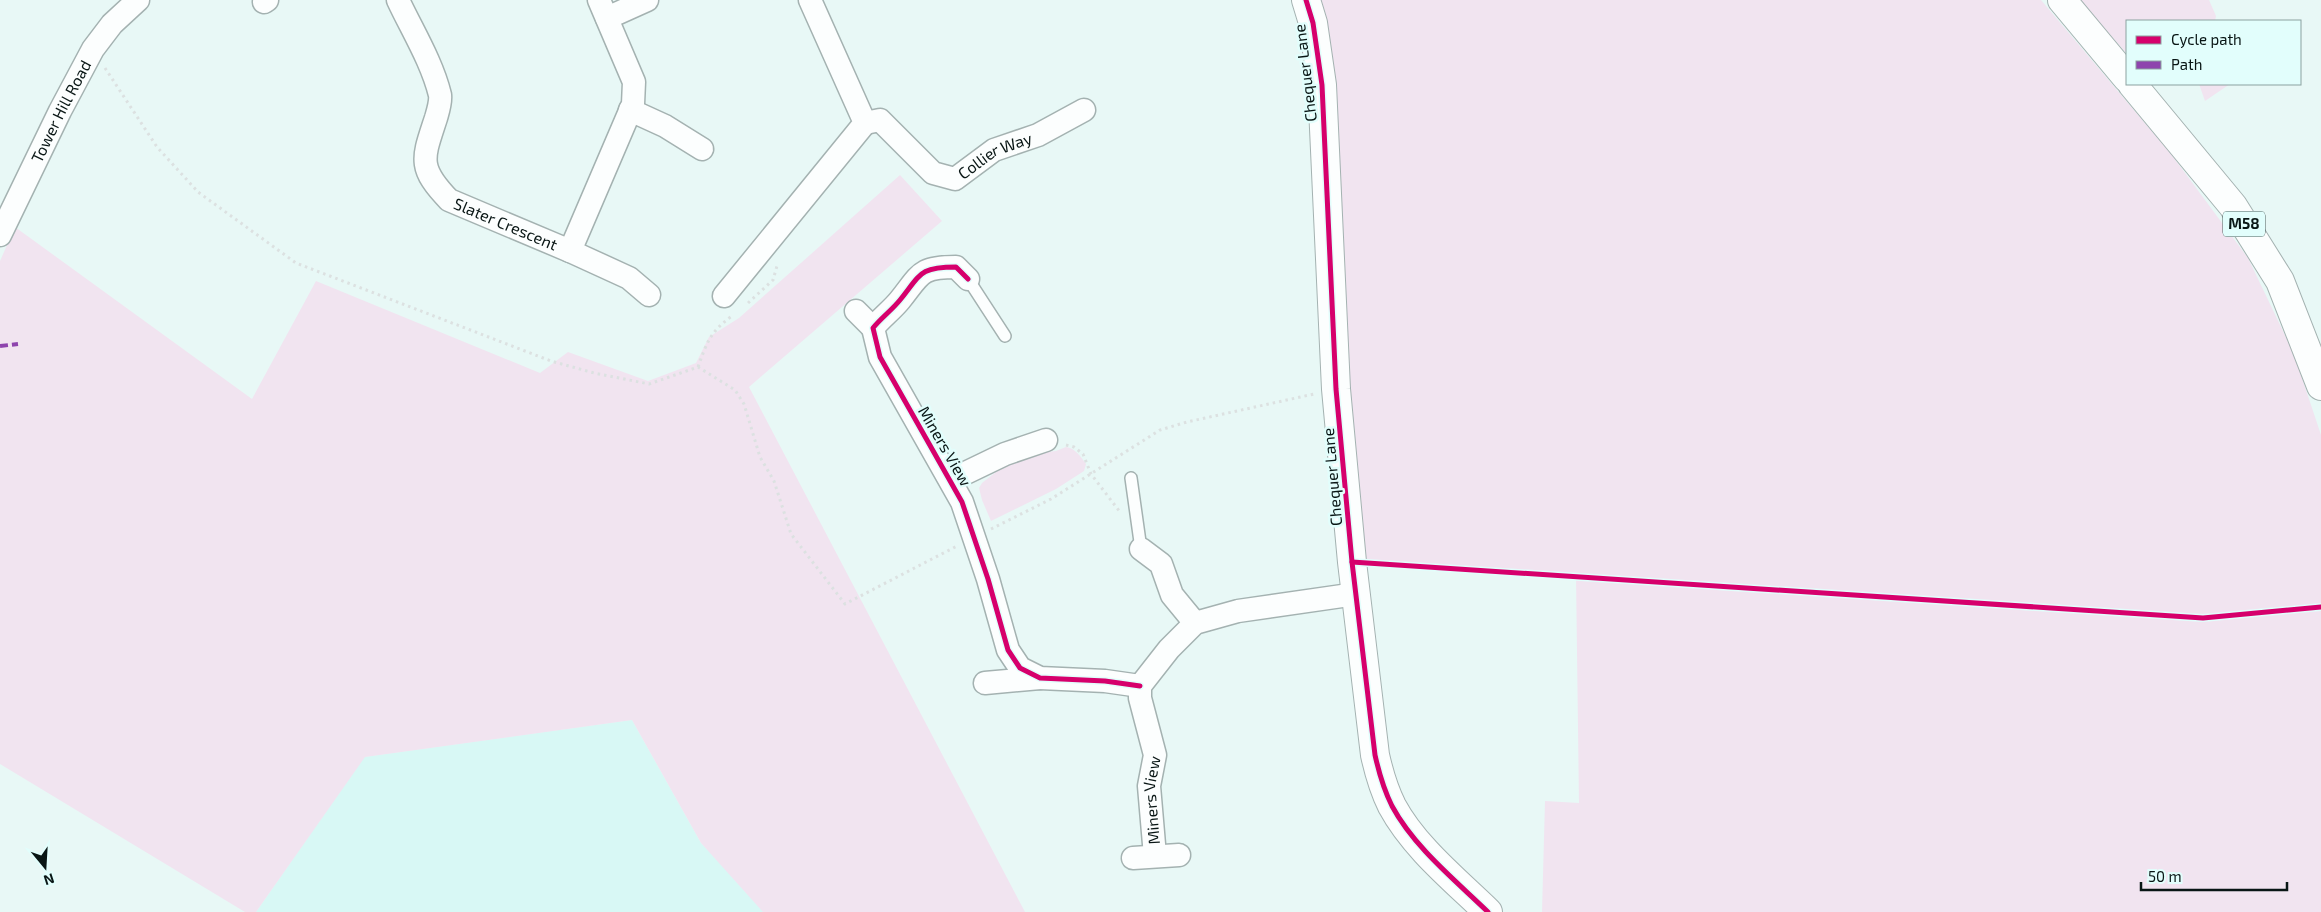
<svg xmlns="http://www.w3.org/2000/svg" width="2321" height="912" font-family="'Exo 2',sans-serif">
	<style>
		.built { fill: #d8f8f5 }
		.green { fill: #f1e4f0 }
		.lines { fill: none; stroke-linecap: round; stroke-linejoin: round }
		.service-casing { stroke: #a4b2b1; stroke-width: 14 }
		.minor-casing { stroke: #a4b2b1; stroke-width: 25 }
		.tertiary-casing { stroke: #a4b2b1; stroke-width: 30 }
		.motorway-casing { stroke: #a4b2b1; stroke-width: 30 }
		.path { stroke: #dce1e1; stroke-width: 3; stroke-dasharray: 2.5 4; stroke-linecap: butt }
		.service { stroke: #fcfefe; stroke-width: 11 }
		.minor { stroke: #fcfefe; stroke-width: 22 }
		.tertiary { stroke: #fcfefe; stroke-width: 28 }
		.motorway { stroke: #fcfefe; stroke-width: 28 }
		.quiet { stroke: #8e44ad; stroke-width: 4; stroke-dasharray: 8 4; stroke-linecap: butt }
		.cycleway-casing { stroke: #e2fefc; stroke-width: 8 }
		.cycleway { stroke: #d6006c; stroke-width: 5 }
		.labels { text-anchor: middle; stroke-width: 5; stroke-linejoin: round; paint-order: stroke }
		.shield { fill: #e2fefc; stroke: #4a5c5a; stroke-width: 1 }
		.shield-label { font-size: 15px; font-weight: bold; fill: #091615 }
		.street-label { font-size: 16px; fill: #091615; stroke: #e2fefc }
	</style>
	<rect width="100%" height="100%" fill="#e8f8f6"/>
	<!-- built -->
	<path class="built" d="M632,720l69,123 68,69h-513l108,-155z"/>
	<!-- green -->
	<g class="green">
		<path d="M1320,0h721l130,154 77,104 46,96 27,81v477h-779l3,-111 34,2 -3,-227 -210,-15 -18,-175 -16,-315z"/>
		<path d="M2080,0h129l7,16 -1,5h-88v33z"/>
		<path d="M2199,84h31l-25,17z"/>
		<path d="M900,175l42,46 -193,166 276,525h-262l-62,-69 -69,-123 -267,37 -109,155h-11l-245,-148v-503l15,-34 237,172 64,-118 224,92 28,-21 80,29 48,-18 13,-26 30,-19z"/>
		<path d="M1066,447c9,1 15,10 20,17l-2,7 -28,18 -65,32 -9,-21 -3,-12 3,-5 14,-11v-5l42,-14 18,-2z"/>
	</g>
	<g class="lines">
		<defs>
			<g id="service">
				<path d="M968,279l37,57"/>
				<path d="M1131,478l10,71"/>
			</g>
			<g id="minor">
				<path id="s1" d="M398,0c14,30 34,62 42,95 1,7 -2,16 -4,23 -13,40 -19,49 13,82l121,51"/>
				<path d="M599,0l35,82 -1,22 -63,147 59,27 20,17"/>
				<path d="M264,2l3,-2"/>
				<path d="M607,18l40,-18"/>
				<path d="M630,110l35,16 37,23"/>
				<path id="s2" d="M865,123l15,-3 53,53 22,6 39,-29 44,-15 46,-25"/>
				<path id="s3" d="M0,235l60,-124 33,-62 19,-25 26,-24"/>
				<path d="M968,279l-12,-12c-37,0 -35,7 -56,33 -8,10 -19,18 -27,28l7,29 82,145 26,77 20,71 12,18 20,10 65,3 35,5"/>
				<path d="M724,296l141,-173 -55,-123"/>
				<path d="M856,311l17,17"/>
				<path d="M951,480l54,-26 41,-14"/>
				<path d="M1141,549l20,15 11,31 23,28"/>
				<path d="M985,683l55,-5"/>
				<path id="s4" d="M1155,856l-6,-70 6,-31 -15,-57v-12l29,-37 26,-26 43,-12 118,-17"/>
				<path d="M1133,858l46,-3"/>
			</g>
			<path id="tertiary" d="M1306,0l7,23 9,62 14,304 16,173 23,193c4,18 9,35 17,51 22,41 63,74 96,106"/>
			<g id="motorway">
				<path d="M2062,0l65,78"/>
				<path d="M2132,84l101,122 47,75 41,105"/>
			</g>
		</defs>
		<!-- service casing -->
		<use href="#service" class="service-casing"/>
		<!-- minor casing -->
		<use href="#minor" class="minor-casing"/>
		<!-- tertiary casing -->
		<use href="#tertiary" class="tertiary-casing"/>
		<!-- motorway casing -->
		<use href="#motorway" class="motorway-casing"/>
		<!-- path -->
		<g class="path">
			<path d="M105,68l52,79 41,45 98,71 255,98 43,12 55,11 49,-17 37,23 9,14 16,53 14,24 17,53 54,70 112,-58"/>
			<path d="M748,303l25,-23 4,-14"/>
			<path d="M698,367c9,-25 12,-35 34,-51"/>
			<path d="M1066,445l8,2 9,7 8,20 29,38"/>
			<path d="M991,529l60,-30 109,-69 27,-8 127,-28"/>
		</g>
		<!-- service -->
		<use href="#service" class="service"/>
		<!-- minor -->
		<use href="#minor" class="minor"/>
		<!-- tertiary -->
		<use href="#tertiary" class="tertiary"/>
		<!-- motorway -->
		<use href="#motorway" class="motorway"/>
		<!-- quiet -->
		<path class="quiet" d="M0,346l18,-2"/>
		<defs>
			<g id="cycleway">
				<path d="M1306,0l7,23 9,62 14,304 16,173 23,193c4,18 9,35 17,51 22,41 63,74 96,106"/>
				<path d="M968,279l-12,-12c-37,0 -35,7 -56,33 -8,10 -19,18 -27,28l7,29 82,145 26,77 20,71 12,18 20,10 65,3 35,5"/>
				<path d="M1352,562l851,56 118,-11"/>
			</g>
		</defs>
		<!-- cycleway casing -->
		<use href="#cycleway" class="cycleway-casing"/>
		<!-- cycleway -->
		<use href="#cycleway" class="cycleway"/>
	</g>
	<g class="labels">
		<!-- shield labels -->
		<rect class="shield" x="2223" y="211.5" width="42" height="25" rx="4"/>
		<g class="shield-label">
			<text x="2244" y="229">M58</text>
		</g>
		<!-- street labels -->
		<g class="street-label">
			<text transform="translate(1305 73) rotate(-97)" y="6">Chequer Lane</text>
			<text dy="6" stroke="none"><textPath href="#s3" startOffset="138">Tower Hill Road</textPath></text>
			<text dy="6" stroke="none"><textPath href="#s2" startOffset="160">Collier Way</textPath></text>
			<text dy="6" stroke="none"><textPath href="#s1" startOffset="280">Slater Crescent</textPath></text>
			<text transform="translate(945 446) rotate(60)" y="6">Miners View</text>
			<text transform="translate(1332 477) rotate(-95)" y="6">Chequer Lane</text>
			<text dy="6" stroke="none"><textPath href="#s4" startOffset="56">Miners View</textPath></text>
		</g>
	</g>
	<!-- legend -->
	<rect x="2126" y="20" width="175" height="65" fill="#e2fefc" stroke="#8ba1a0"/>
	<rect x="2136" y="36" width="25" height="8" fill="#d6006c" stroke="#8ba1a0"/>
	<text x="2171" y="45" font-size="15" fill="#091615">Cycle path</text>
	<rect x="2136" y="61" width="25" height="8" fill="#8e44ad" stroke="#8ba1a0"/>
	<text x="2171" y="70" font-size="15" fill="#091615">Path</text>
	<!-- north arrow -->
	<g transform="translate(45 867) rotate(162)" stroke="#e2fefc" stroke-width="4" paint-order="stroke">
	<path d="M0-4L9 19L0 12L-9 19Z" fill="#091615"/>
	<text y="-8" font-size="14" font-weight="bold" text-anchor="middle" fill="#091615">N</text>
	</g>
	<!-- scale -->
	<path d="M2141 882v8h146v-8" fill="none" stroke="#091615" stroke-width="2.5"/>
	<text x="2148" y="882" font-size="15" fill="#091615" stroke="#e2fefc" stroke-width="4" paint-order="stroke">50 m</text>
</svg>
